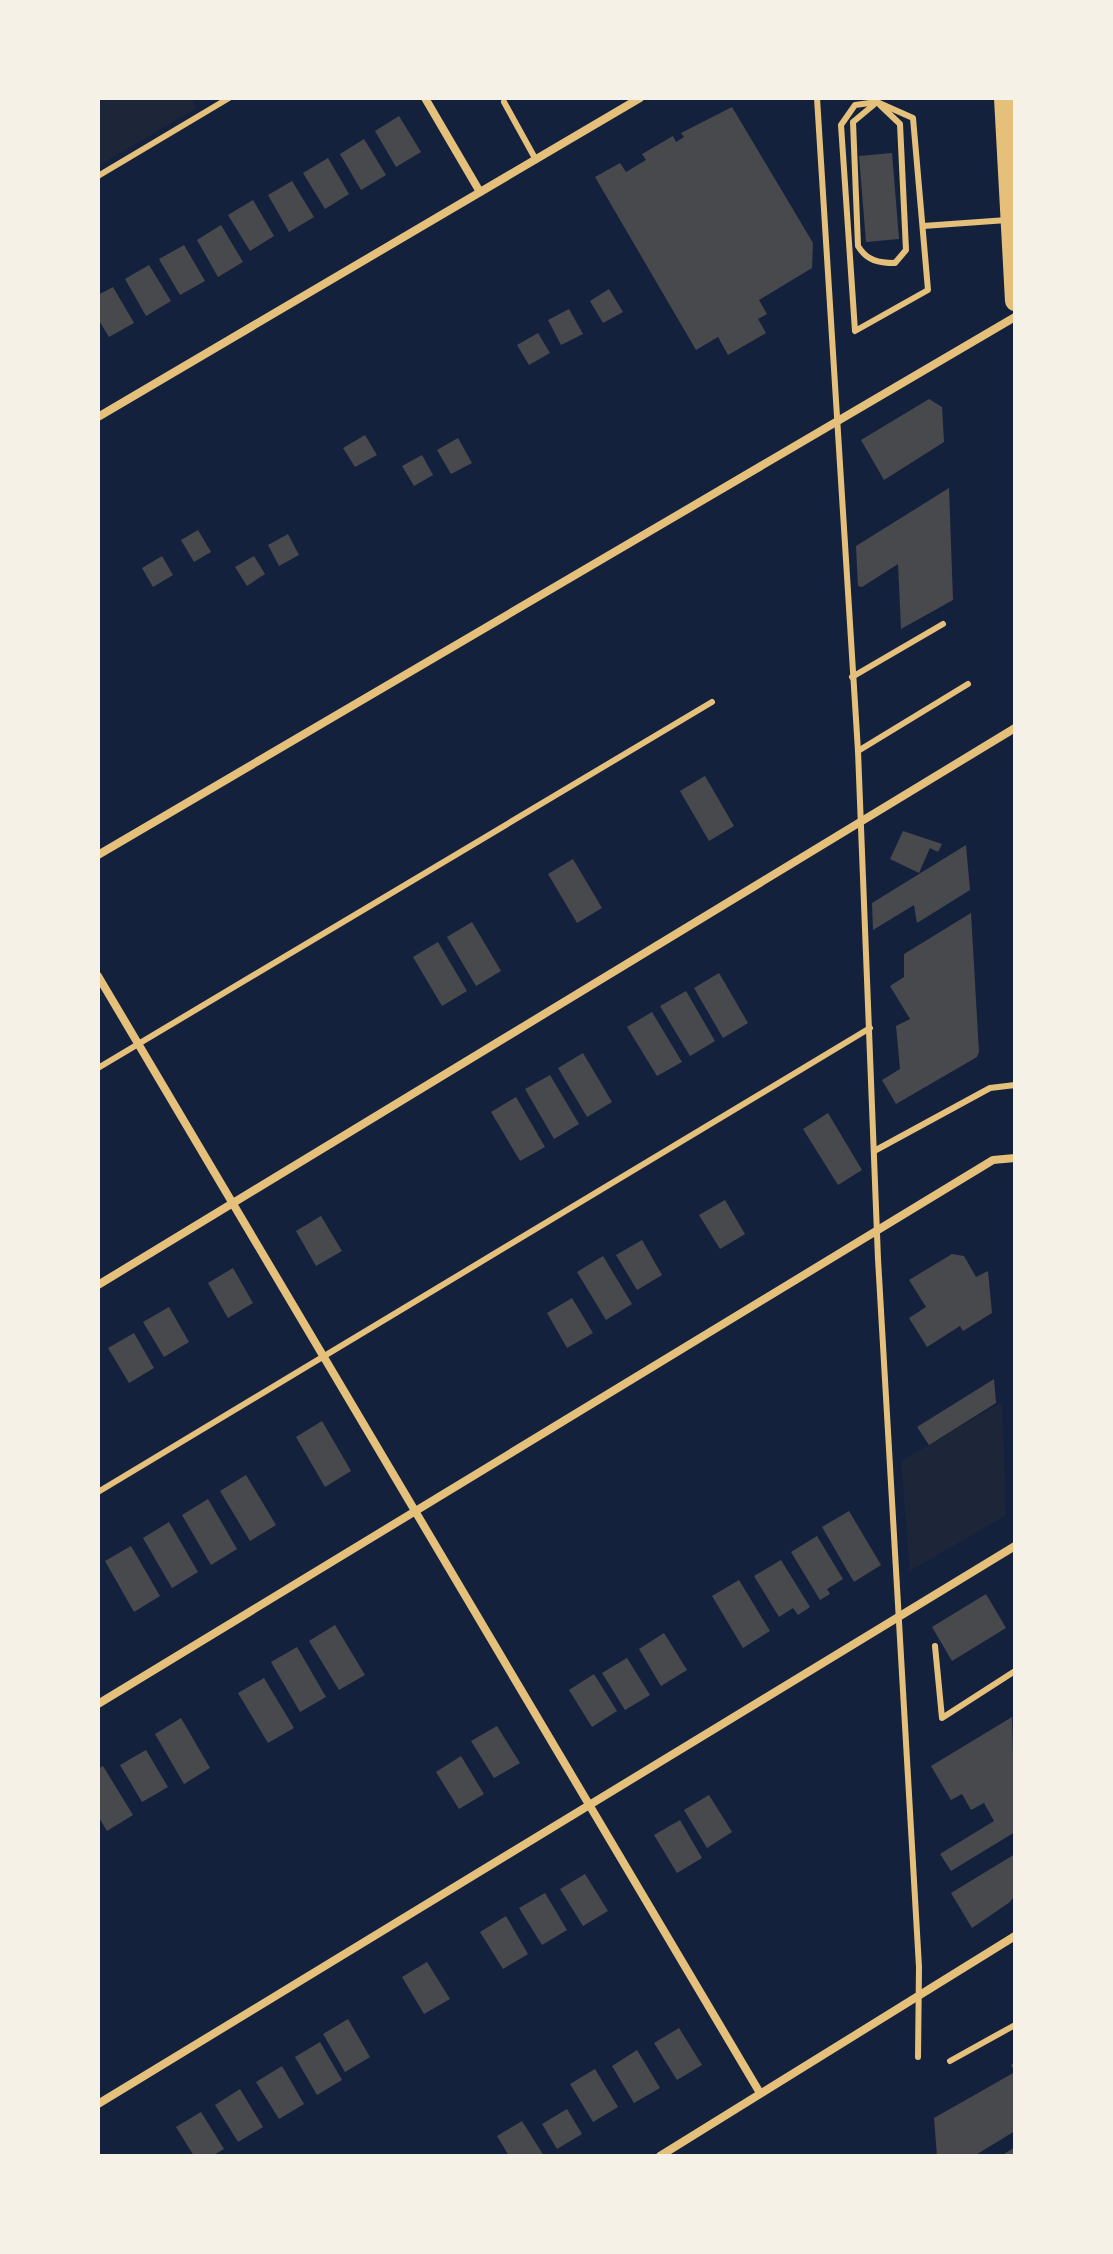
<svg xmlns="http://www.w3.org/2000/svg" width="1113" height="2254" font-family="'Asap Condensed',sans-serif">
	<style>
		.green { fill: #1d2539 }
		.building { fill: #48494c }
		.lines { fill: none; stroke-linecap: round; stroke-linejoin: round }
		.service { stroke: #e5c07b; stroke-width: 6 }
		.minor { stroke: #e5c07b; stroke-width: 8 }
		.primary { stroke: #e5c07b; stroke-width: 20 }
	</style>
	<rect width="100%" height="100%" fill="#14213d"/>
	<!-- green -->
	<g class="green">
		<path d="M98,98h93l6,10 -99,58z"/>
		<path d="M1002,1402l4,113 -96,56 -9,-110z"/>
	</g>
	<!-- building -->
	<g class="building">
		<path d="M732,107l81,136 -1,25 -53,32 8,14 -9,5 8,14 -38,22 -10,-18 -22,13 -101,-173 25,-14 6,9 20,-12 -4,-6 31,-18 3,6 8,-5 -3,-4z"/>
		<path d="M399,116l22,36 -25,15 -21,-36z"/>
		<path d="M364,139l22,36 -25,15 -21,-36z"/>
		<path d="M892,153l7,86 -33,3 -7,-86z"/>
		<path d="M328,158l21,36 -24,15 -22,-36z"/>
		<path d="M292,181l22,36 -25,15 -21,-37z"/>
		<path d="M253,200l21,36 -24,15 -22,-36z"/>
		<path d="M221,225l22,37 -25,15 -21,-37z"/>
		<path d="M184,245l21,36 -25,14 -21,-36z"/>
		<path d="M149,265l22,36 -25,15 -21,-37z"/>
		<path d="M113,287l21,36 -25,14 -11,-18v-24z"/>
		<path d="M609,289l14,23 -20,11 -13,-22z"/>
		<path d="M569,309l14,25 -22,11 -13,-25z"/>
		<path d="M538,333l12,20 -21,12 -12,-20z"/>
		<path d="M929,399l13,8 2,35 -60,38 -23,-40z"/>
		<path d="M365,435l12,20 -22,12 -12,-19z"/>
		<path d="M458,438l14,25 -21,11 -14,-24z"/>
		<path d="M422,455l11,20 -19,11 -12,-20z"/>
		<path d="M949,488l4,112 -52,29 -3,-65 -36,23 -4,-1 -2,-40z"/>
		<path d="M198,530l13,22 -17,10 -13,-22z"/>
		<path d="M288,534l11,21 -20,11 -11,-21z"/>
		<path d="M162,556l11,19 -20,12 -11,-19z"/>
		<path d="M254,556l11,18 -18,12 -12,-19z"/>
		<path d="M705,776l29,50 -25,15 -29,-50z"/>
		<path d="M903,831l39,13 -4,8 -8,-4 -11,25 -29,-14z"/>
		<path d="M966,845l4,45 -53,33 -3,-18 -41,25 -1,-27z"/>
		<path d="M573,859l29,49 -25,15 -29,-49z"/>
		<path d="M971,913l8,139 -2,5 -81,47 -14,-24 18,-11 -4,-43 14,-7 -20,-33 14,-9v-23z"/>
		<path d="M472,922l29,49 -25,15 -29,-49z"/>
		<path d="M438,942l29,49 -25,15 -29,-49z"/>
		<path d="M719,973l29,50 -25,15 -29,-50z"/>
		<path d="M686,991l29,50 -25,15 -30,-50z"/>
		<path d="M652,1012l30,50 -25,14 -30,-49z"/>
		<path d="M583,1053l29,49 -25,15 -29,-49z"/>
		<path d="M550,1075l29,49 -25,15 -29,-50z"/>
		<path d="M516,1097l29,50 -25,14 -29,-49z"/>
		<path d="M828,1113l34,57 -24,15 -35,-56z"/>
		<path d="M725,1200l20,34 -25,15 -21,-34z"/>
		<path d="M321,1216l21,35 -26,15 -20,-35z"/>
		<path d="M642,1240l20,35 -25,15 -21,-35z"/>
		<path d="M952,1254l12,2 12,21 12,-6 4,42 -29,18 -3,-5 -33,21 -18,-29 17,-11 -17,-27z"/>
		<path d="M603,1256l29,48 -26,16 -29,-48z"/>
		<path d="M233,1268l20,35 -25,15 -20,-35z"/>
		<path d="M572,1298l21,35 -26,15 -20,-35z"/>
		<path d="M169,1307l20,35 -25,15 -21,-35z"/>
		<path d="M134,1333l20,35 -25,15 -21,-35z"/>
		<path d="M994,1379l2,24 -67,42 -12,-18z"/>
		<path d="M322,1421l29,50 -26,16 -29,-50z"/>
		<path d="M246,1475l30,50 -26,16 -30,-50z"/>
		<path d="M208,1499l29,50 -26,16 -29,-50z"/>
		<path d="M849,1511l32,54 -27,17 -32,-55z"/>
		<path d="M169,1522l29,50 -26,16 -29,-50z"/>
		<path d="M817,1536l26,43 -16,10 3,5 -10,6 -29,-48z"/>
		<path d="M131,1546l29,50 -26,16 -29,-51z"/>
		<path d="M781,1560l29,47 -12,8 -5,-7 -14,9 -25,-41z"/>
		<path d="M739,1580l31,51 -27,17 -31,-52z"/>
		<path d="M986,1594l20,34 -54,33 -20,-34z"/>
		<path d="M335,1625l30,50 -26,15 -30,-49z"/>
		<path d="M664,1633l23,37 -26,16 -22,-37z"/>
		<path d="M297,1647l29,50 -26,15 -29,-50z"/>
		<path d="M627,1658l23,37 -25,15 -23,-37z"/>
		<path d="M594,1674l23,37 -25,16 -23,-37z"/>
		<path d="M264,1678l30,50 -26,15 -30,-50z"/>
		<path d="M1012,1717l3,115 -64,39 -11,-17 54,-33 -10,-18 -13,7 -9,-16 -11,6 -20,-34z"/>
		<path d="M181,1718l29,50 -26,16 -29,-50z"/>
		<path d="M497,1726l23,37 -26,15 -23,-37z"/>
		<path d="M146,1750l22,37 -26,15 -22,-37z"/>
		<path d="M461,1756l23,38 -25,15 -23,-37z"/>
		<path d="M103,1766l30,49 -26,16 -9,-15v-47z"/>
		<path d="M709,1795l23,37 -25,16 -23,-38z"/>
		<path d="M680,1820l22,38 -25,15 -23,-38z"/>
		<path d="M1015,1854v41l-5,7 -38,26 -21,-35z"/>
		<path d="M585,1874l23,37 -25,15 -23,-37z"/>
		<path d="M545,1893l22,37 -25,15 -23,-37z"/>
		<path d="M506,1916l22,38 -25,15 -23,-37z"/>
		<path d="M427,1962l23,37 -26,15 -22,-37z"/>
		<path d="M348,2019l22,38 -25,15 -22,-38z"/>
		<path d="M679,2028l23,37 -25,15 -23,-37z"/>
		<path d="M320,2042l22,38 -25,15 -22,-38z"/>
		<path d="M637,2050l23,38 -26,15 -22,-37z"/>
		<path d="M1015,2062v69l-41,25h-37l-3,-38 81,-46 -4,-7z"/>
		<path d="M282,2066l22,38 -25,15 -23,-37z"/>
		<path d="M595,2069l23,38 -25,15 -23,-38z"/>
		<path d="M240,2089l23,38 -25,15 -23,-37z"/>
		<path d="M567,2109l15,25 -25,15 -15,-25z"/>
		<path d="M201,2112l23,37 -12,7h-18l-18,-29z"/>
		<path d="M522,2121l22,35h-35l-12,-20z"/>
		<path d="M1015,2147v9h-14z"/>
	</g>
	<g class="lines">
		<!-- service -->
		<g class="service">
			<path d="M817,98l41,653 20,508 41,708 -1,90"/>
			<path d="M504,102l32,58"/>
			<path d="M877,102l36,16 15,172 -73,41 -14,-206 14,-20z"/>
			<path d="M877,102l-24,20 5,124c9,15 21,17 37,17l11,-13 -6,-126 -20,-19"/>
			<path d="M98,176l131,-78"/>
			<path d="M923,226l84,-6"/>
			<path d="M852,677l91,-53"/>
			<path d="M858,751l110,-67"/>
			<path d="M98,1068l614,-366"/>
			<path d="M876,1150l114,-62 25,-3"/>
			<path d="M98,1492l772,-464"/>
			<path d="M935,1646l7,72 73,-47"/>
			<path d="M950,2061l65,-36"/>
		</g>
		<!-- minor -->
		<g class="minor">
			<path d="M425,98l55,94"/>
			<path d="M98,417l542,-319"/>
			<path d="M98,855l917,-538"/>
			<path d="M98,976l662,1117"/>
			<path d="M98,1285l917,-557"/>
			<path d="M98,1704l895,-544 22,-2"/>
			<path d="M98,2104l917,-558"/>
			<path d="M660,2156l355,-220"/>
		</g>
		<!-- primary -->
		<path class="primary" d="M1004,98l11,203"/>
	</g>
	<!-- border -->
	<rect width="1113" height="2254" fill="none" stroke="#f6f1e7" stroke-width="200"/>
</svg>
